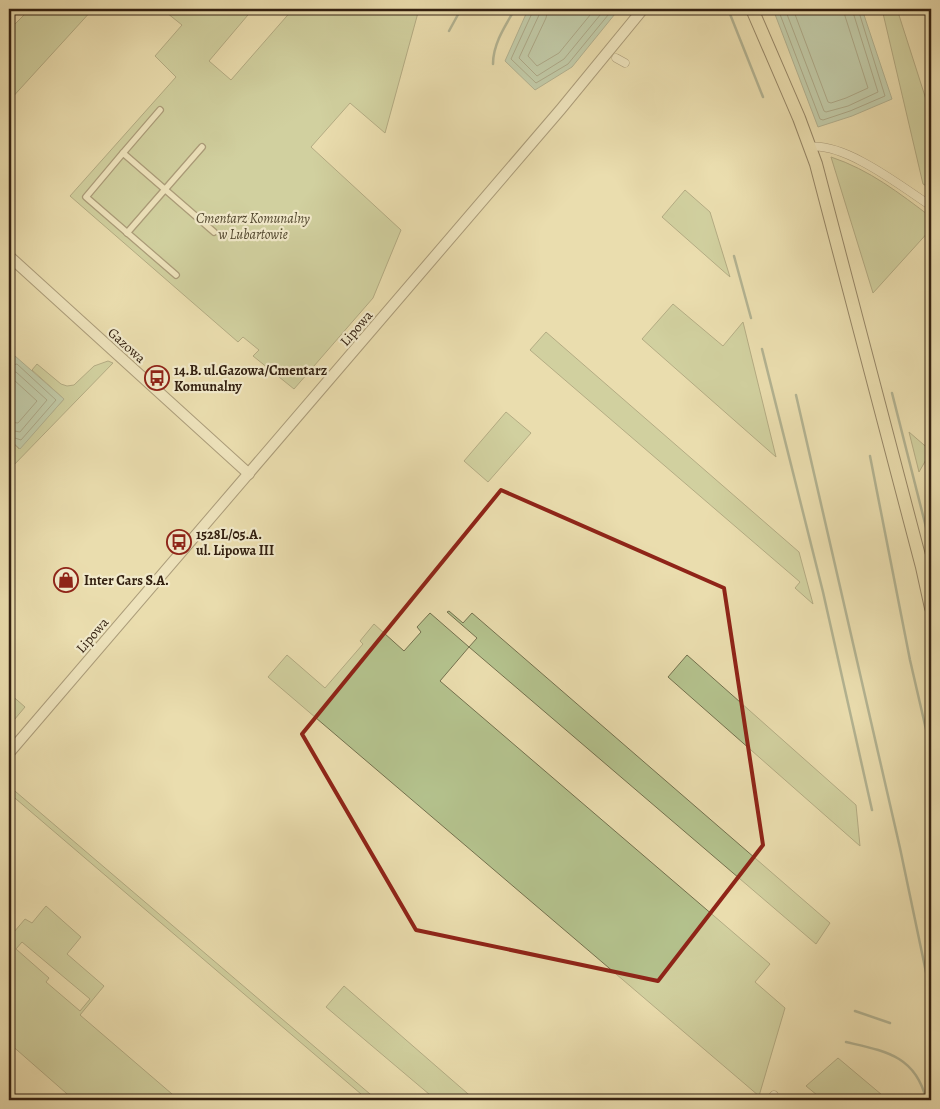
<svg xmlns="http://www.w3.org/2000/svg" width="940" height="1109" font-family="Alegreya,serif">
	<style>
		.green { fill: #b4c28d; stroke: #74714e; fill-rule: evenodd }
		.water { fill: #98bca9; stroke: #707e6c }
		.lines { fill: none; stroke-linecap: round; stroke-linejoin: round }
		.shore { stroke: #666e5c; stroke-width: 1 }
		.stream { stroke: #707e6c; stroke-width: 2.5 }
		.pedestrian-casing { stroke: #614f38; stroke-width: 8 }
		.minor-casing { stroke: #614f38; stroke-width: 9 }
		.tertiary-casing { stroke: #614f38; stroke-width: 12 }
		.trunk-casing { stroke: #332010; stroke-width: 14 }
		.pedestrian { stroke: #f1e9ca; stroke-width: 5.5 }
		.minor { stroke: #f1e9ca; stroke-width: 8 }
		.tertiary { stroke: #f1e9ca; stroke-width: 10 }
		.trunk { stroke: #eaddae; stroke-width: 12 }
		.marked { fill: none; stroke: #8f2418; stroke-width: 4; stroke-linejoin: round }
		.labels { text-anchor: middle; stroke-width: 4.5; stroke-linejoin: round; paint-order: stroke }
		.park-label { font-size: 14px; font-style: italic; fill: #53482f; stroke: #f1e9ca }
		.street-label { font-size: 14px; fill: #332010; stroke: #f1e9ca }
		.poi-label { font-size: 14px; font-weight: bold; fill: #332010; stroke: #f1e9ca; text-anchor: start }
	</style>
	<rect width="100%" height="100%" fill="#eaddae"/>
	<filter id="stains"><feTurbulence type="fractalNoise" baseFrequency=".004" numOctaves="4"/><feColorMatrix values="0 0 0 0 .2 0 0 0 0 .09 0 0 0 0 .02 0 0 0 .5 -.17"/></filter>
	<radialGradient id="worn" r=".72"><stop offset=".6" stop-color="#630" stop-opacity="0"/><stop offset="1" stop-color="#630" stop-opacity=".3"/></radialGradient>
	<!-- green -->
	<g class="green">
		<path d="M25,9h68l-84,92v-71l19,-19z"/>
		<path d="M162,9h91l-44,52 22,19 62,-71h126l-34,124 -35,-30 -39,44 90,83 -28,68 -79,91 -41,-33 6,-6 -16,-13 -5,5 -168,-146 106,-119 -21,-21 27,-31z"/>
		<path d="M882,9h15l34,106v74l-8,-5z"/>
		<path d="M831,157c39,13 68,36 100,60v12l-58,64z"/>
		<path d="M685,190l25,22 20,65 -68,-60z"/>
		<path d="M673,304l50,42 20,-24 33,135 -134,-118z"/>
		<path d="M546,332l253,220 14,52 -18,-16 5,-6 -270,-232z"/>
		<path d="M108,361l5,2 -104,107v-31l10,10 45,-50 -32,-29 5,-6 24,20 6,2 7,-1 20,-19z"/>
		<path d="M506,412l25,21 -43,49 -24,-21z"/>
		<path d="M909,432l22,19 -12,21z"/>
		<path d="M449,611l14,12 9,-10 358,310 -14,21 -347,-297 -29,34 330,283 -15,18 30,26 -26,88 -491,-419 19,-22 38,33 38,-44 -3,-3 14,-17 30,27 17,-19 -4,-5 13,-14 39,34 8,-9 -30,-26z"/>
		<path d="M687,655l169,150 4,41 -192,-169z"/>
		<path d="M9,693l16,14 -16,19z"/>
		<path d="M9,786l368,314h-9l-359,-307z"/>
		<path d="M46,906l35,31 -14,17 37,32 -24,29 99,85h-105l-65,-57v-105l16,-19 7,4zM22,942l68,57 -10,12 -34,-29 3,-4 -33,-29z"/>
		<path d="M344,986l131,114h-39l-110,-93z"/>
		<path d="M838,1058l50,42h-65l-17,-14z"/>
	</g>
	<!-- water -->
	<g class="water">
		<path d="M531,9h88l-47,58 -37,23 -30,-29 21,-47z"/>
		<path d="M773,9h89l30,90 -40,17 -34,11z"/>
		<path d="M15,356l49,43 -44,50 -11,-10v-76z"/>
	</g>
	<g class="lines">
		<!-- shore -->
		<g class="shore">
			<path d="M534,9l-23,50 25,24 32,-19 45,-55"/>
			<path d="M540,9l-1,6 -20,43 18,18 27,-17 41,-50"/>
			<path d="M548,9l-2,9 -18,38 9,10 22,-13 36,-44"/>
			<path d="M778,9l42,110 3,1 27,-9 35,-15 -27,-87"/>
			<path d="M785,9l39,102 2,1 22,-6 30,-14 -26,-83"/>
			<path d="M793,9l35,93 3,1 15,-5 22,-10 -23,-72 -1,-7"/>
			<path d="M9,366l8,-2 39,36 -35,40 -12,-4"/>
			<path d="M9,372h7l31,28 -27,32 -11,-2"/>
			<path d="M9,379l5,1 23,21 -19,22 -9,-1"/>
		</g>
		<!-- stream -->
		<g class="stream">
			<path d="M728,9l35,88"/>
			<path d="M449,31l12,-22"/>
			<path d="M493,64c0,-20 12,-38 22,-55"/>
			<path d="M734,256l17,62"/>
			<path d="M762,349l61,243 49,218"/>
			<path d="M892,393l39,154"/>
			<path d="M796,395l104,453 31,148"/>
			<path d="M870,456l40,204 21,91"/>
			<path d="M855,1011l35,12"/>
			<path d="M846,1042c38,9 69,13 80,57"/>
		</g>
		<defs>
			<g id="pedestrian">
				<path d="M123,153l37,-43"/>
				<path d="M127,233l75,-86"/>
				<path d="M176,275l-90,-78 37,-44 91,79"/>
			</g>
			<g id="minor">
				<path d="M616,58l9,5"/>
				<path d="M809,147c36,-5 93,40 122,59"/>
				<path d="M770,1100l4,-5"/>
			</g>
			<g id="tertiary">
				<path d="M9,256l240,218"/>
				<path d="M9,753l552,-644 82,-100"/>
			</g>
			<path id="trunk" d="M752,9l47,109 17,46 106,403 9,41"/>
		</defs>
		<!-- pedestrian casing -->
		<use href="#pedestrian" class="pedestrian-casing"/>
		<!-- minor casing -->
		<use href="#minor" class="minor-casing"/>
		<!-- tertiary casing -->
		<use href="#tertiary" class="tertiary-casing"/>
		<!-- trunk casing -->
		<use href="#trunk" class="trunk-casing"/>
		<!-- pedestrian -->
		<use href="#pedestrian" class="pedestrian"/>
		<!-- minor -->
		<use href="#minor" class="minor"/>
		<!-- tertiary -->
		<use href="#tertiary" class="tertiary"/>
		<!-- trunk -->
		<use href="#trunk" class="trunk"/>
	</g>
	<!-- marked area -->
	<path d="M0 0H940V1109H0ZM501,490l223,98 39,257 -105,136 -242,-51 -114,-196z" fill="#eaddae" fill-opacity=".55" fill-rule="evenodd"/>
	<path class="marked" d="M501,490l223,98 39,257 -105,136 -242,-51 -114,-196z"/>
	<!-- icons -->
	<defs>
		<symbol id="bus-ring" viewBox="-11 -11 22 22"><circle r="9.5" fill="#f1e9ca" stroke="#8f2418" stroke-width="1.5"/><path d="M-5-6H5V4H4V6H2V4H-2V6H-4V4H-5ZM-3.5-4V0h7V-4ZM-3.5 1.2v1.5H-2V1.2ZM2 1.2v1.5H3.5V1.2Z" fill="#8f2418"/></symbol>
		<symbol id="shop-ring" viewBox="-11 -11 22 22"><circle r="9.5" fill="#f1e9ca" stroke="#8f2418" stroke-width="1.5"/><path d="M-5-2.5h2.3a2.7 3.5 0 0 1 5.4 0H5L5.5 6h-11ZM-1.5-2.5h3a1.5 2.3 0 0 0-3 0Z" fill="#8f2418"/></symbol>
	</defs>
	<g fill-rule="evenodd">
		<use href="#bus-ring" x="143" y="364" width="28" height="28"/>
		<use href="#bus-ring" x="165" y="528" width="28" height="28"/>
		<use href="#shop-ring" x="52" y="566" width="28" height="28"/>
	</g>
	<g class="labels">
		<!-- park labels -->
		<g class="park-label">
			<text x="253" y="223">Cmentarz Komunalny<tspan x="253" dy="16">w Lubartowie</tspan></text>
		</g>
		<!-- street labels -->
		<g class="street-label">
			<text transform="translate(356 328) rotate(-49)" y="5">Lipowa</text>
			<text transform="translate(127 345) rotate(42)" y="5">Gazowa</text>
			<text transform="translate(92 635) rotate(-49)" y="5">Lipowa</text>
		</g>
		<!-- poi labels -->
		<g class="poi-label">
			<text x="174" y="375">14.B. ul.Gazowa/Cmentarz<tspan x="174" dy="16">Komunalny</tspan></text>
			<text x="196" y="539">1528L/05.A.<tspan x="196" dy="16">ul. Lipowa III</tspan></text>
			<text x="84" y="585">Inter Cars S.A.</text>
		</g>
	</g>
	<!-- margin -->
	<rect width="940" height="1109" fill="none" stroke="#eaddae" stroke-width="30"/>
	<rect x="10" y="10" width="920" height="1089" fill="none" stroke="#332010" stroke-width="2.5"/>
	<rect x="15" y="15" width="910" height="1079" fill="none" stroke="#332010"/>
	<rect width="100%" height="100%" filter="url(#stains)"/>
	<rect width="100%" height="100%" fill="url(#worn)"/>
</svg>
